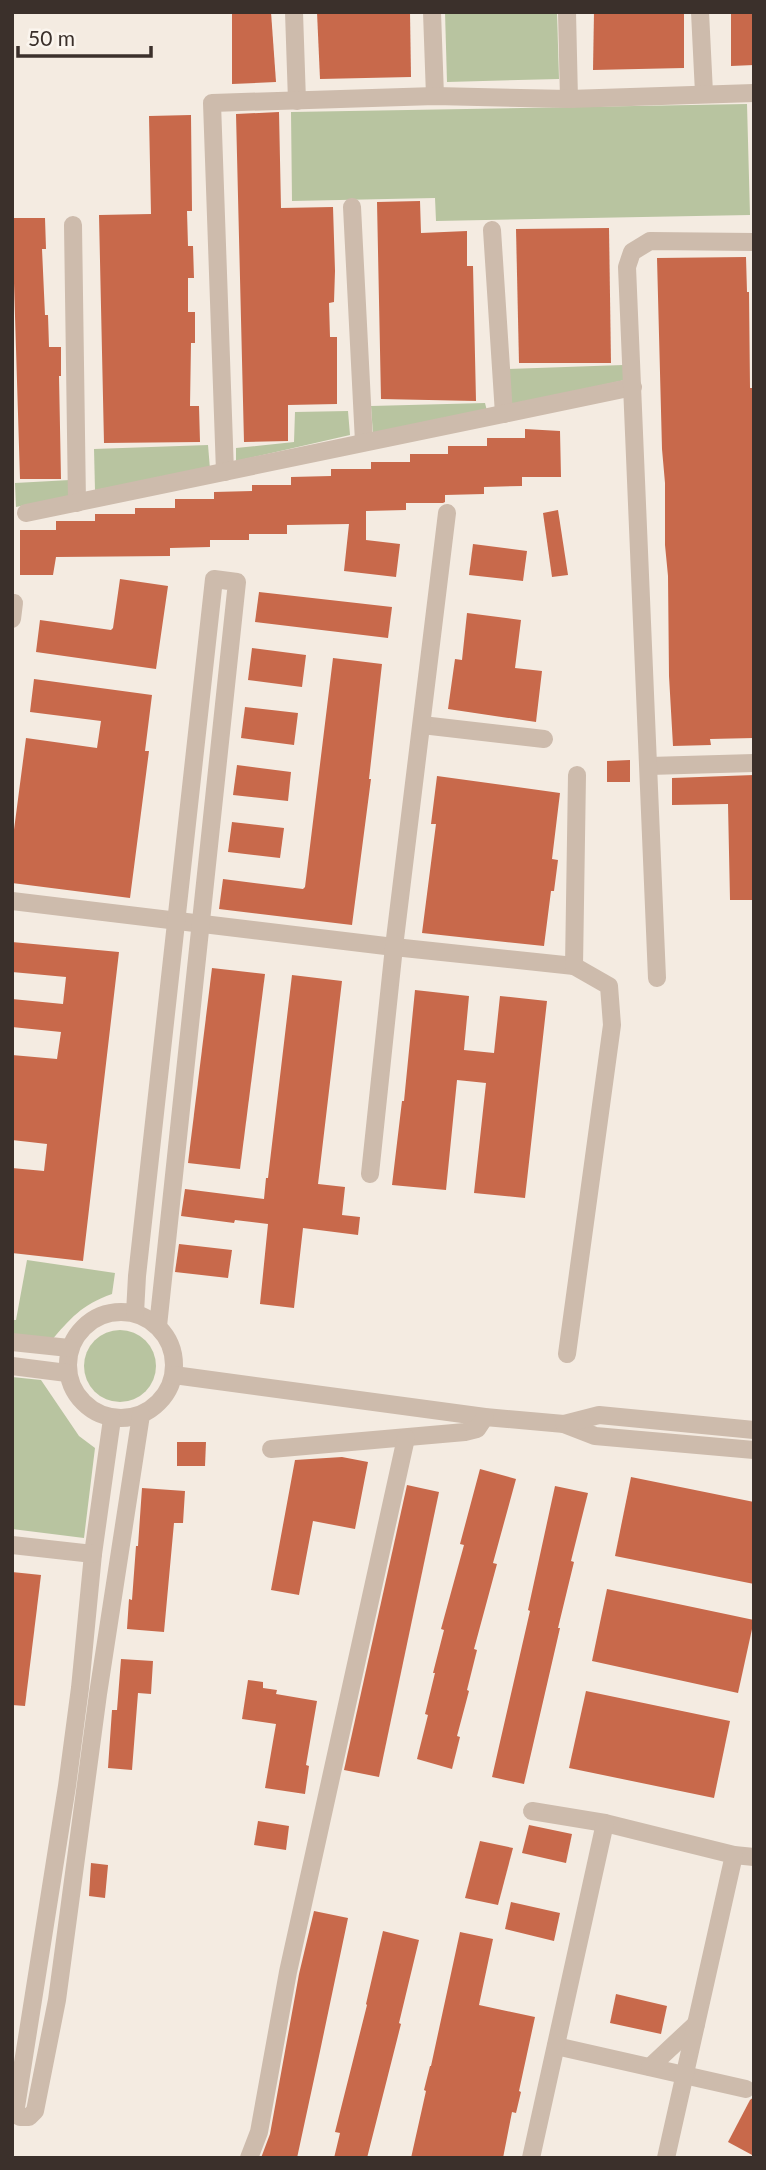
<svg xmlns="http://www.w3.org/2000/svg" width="766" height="2170" font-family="Lato,sans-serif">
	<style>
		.green { fill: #b8c4a0 }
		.building { fill: #c8694b }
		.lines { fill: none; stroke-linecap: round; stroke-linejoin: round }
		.street { stroke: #cdbbac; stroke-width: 18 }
	</style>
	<rect width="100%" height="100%" fill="#f4ebe1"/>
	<!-- green -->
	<g class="green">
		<path d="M445,12h112l2,67 -112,3z"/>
		<path d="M747,104l3,111 -314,6 -1,-23 -143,3 -1,-89z"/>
		<path d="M623,365l2,15 -113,25 -4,-36z"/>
		<path d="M485,403l2,8 -114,23 -2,-28z"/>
		<path d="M348,411l2,24 -114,26v-13l58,-6 1,-30z"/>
		<path d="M208,445l2,24 -115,21 -1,-41z"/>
		<path d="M70,480l3,15 -57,12 -1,-24z"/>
		<path d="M27,1260l88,13 -3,21c-31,11 -41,24 -62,48l-38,-5v-17h4z"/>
		<circle cx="120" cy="1366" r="36"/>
		<path d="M12,1377l29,3 38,56 16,12 -11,90 -72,-9z"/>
	</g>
	<!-- building -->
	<g class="building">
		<path d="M232,12h39l5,70 -44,2z"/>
		<path d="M317,12h93l1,65 -91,2z"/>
		<path d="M594,12h90v56l-91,2z"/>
		<path d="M731,12h23v53l-23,1z"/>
		<path d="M279,112l2,96 52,-1 2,64 -1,31 -5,1 1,34h7v67l-49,1v36l-44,1 -8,-328z"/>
		<path d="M191,115l1,96h-5l1,35h5l1,32h-6v34h7v31h-4l-1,63h9l1,36 -96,1 -5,-228 52,-1 -2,-98z"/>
		<path d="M420,201l1,32 46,-2v35h6l3,135 -95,-2 -4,-197z"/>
		<path d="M12,218h33l1,31h-4l3,66h3l1,32h12v29h-2l2,103h-41z"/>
		<path d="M609,228l2,135h-92l-3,-134z"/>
		<path d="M746,257l1,35h2l1,96h2l2,84v266l-44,1 1,6 -38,1 -4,-70 -1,-100 -3,-31v-62l-3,-34 -5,-191z"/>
		<path d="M525,429l35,2 1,46h-39v9l-38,1v7l-39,1v7l-2,1h-37v7l-40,1v29l34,4 -4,33 -52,-6 5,-47 -62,1v9h-38v6h-39v7l-40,1v8l-114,1 -3,18h-33v-45h36v-9h39v-7h40v-6h40v-9h39v-7l38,-1v-6h39v-8l40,-1v-7h40v-7h39v-8h38v-8h39v-8h38z"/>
		<path d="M558,510l10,65 -16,2 -9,-64z"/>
		<path d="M473,544l54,7 -4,30 -54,-6z"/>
		<path d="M120,579l48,7 -12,83 -120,-17 4,-32 71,10 2,-2z"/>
		<path d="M259,592l133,15 -4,31 -133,-16z"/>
		<path d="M467,613l54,7 -6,48 27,3 -6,51 -88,-13 7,-50 7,1z"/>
		<path d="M252,648l54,7 -4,32 -54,-7z"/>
		<path d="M333,658l49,6 -13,115h2l-19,146 -133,-16 4,-30 80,10 2,-2z"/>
		<path d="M34,679l118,16 -7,56h4l-19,147 -118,-15v-38l14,-107 71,10 4,-27 -71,-9z"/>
		<path d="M245,707l53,6 -4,32 -53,-7z"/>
		<path d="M630,760v22h-23v-21z"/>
		<path d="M237,765l54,7 -3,29 -55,-6z"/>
		<path d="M754,775v125h-24l-2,-96 -56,1v-27z"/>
		<path d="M437,776l123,17 -8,66 6,1 -4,31h-3l-7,55 -122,-13 14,-109h-5z"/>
		<path d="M232,822l52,6 -4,30 -52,-6z"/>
		<path d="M12,942l107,10 -36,309 -71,-8v-85l32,3 3,-27 -35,-4v-85l45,4 4,-27 -49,-5v-28l51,5 3,-27 -54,-5z"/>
		<path d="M212,968l53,6 -25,195 -52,-6z"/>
		<path d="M292,975l50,6 -24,203 27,3 -3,28 18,2 -2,18 -55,-7 -9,80 -34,-4 8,-80 -33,-4 -1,3 -53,-7 4,-27 79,10 2,-21h2z"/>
		<path d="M415,990l54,6 -5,54 30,3 6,-57 47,5 -22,197 -51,-5 12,-110 -29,-3 -11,110 -54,-5 10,-84h2z"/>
		<path d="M179,1244l53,6 -4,28 -53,-6z"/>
		<path d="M177,1442h29l-1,24h-28z"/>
		<path d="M342,1457l26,5 -13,67 -42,-8 -14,74 -28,-5 24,-130z"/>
		<path d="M480,1469l36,10 -23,84 4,1 -23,85 3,1 -10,40 2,1 -12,45 3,1 -8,32 -35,-10 11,-44 -3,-1 10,-41h-2l11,-43 -3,-1 23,-84 -4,-1z"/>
		<path d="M631,1477l123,25v82l-139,-28z"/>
		<path d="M407,1485l32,7 -60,285 -35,-7z"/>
		<path d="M555,1486l33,7 -17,68 3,1 -16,66h2l-36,156 -32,-7 38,-166 -2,-1z"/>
		<path d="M142,1488l43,3 -2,32h-9l-10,109 -37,-3 2,-30 3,1 4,-54h2z"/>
		<path d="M12,1572l29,3 -16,131 -13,-1z"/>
		<path d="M607,1589l147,31 -16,73 -146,-32z"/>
		<path d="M121,1659l32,2 -2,33 -13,-1 -6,77 -24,-2 4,-58h5z"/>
		<path d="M248,1680l15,2v6l14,2 -1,4 41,7 -11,64 3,1 -4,28 -40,-6 11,-64 -34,-5z"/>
		<path d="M586,1691l144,30 -16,77 -145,-30z"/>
		<path d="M258,1821l31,5 -3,24 -32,-5z"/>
		<path d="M529,1825l43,9 -6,29 -44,-10z"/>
		<path d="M480,1841l33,7 -15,57 -33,-7z"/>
		<path d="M91,1863l17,2 -3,33 -16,-2z"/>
		<path d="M511,1902l49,11 -6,28 -49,-12z"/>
		<path d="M314,1911l34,7 -29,138 -22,102h-36l9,-24 29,-160z"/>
		<path d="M383,1931l36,9 -20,83 2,1 -34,134h-33l6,-25 -5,-1 32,-127 -1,-1z"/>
		<path d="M460,1932l33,7 -14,66 56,12 -16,74 2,1 -5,21 -4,-1 -9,46h-92l15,-67 -2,-1 6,-24h1z"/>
		<path d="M616,1994l51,12 -6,28 -51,-11z"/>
		<path d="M754,2097v59l-26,-14 22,-42z"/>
	</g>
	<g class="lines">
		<!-- street -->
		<g class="street">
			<path d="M294,12l3,89"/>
			<path d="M432,12l3,84"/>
			<path d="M567,12l2,87"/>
			<path d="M700,12l4,81"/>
			<path d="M352,207l12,235"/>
			<path d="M73,225l4,278"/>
			<path d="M492,230l12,184"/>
			<path d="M225,472l-13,-369 223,-7 134,3 185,-6"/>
			<path d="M26,513l607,-126"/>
			<path d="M12,619l2,-16"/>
			<path d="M422,725l122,14"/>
			<path d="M649,766l105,-3"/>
			<path d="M12,901l382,46 180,19"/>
			<path d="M657,978l-30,-711 5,-15 18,-11 104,1"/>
			<path d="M370,1174l24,-227 53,-434"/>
			<circle cx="121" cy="1365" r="53"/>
			<path d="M135,1313l2,-37 77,-697 23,3 -79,744"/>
			<path d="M12,1342l57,6"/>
			<path d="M567,1354l45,-329 -3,-39 -35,-20 3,-191"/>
			<path d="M12,1366l55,7"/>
			<path d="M174,1375l311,42 79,7 31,12 159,14"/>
			<path d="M112,1419l-19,135 -13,134 -13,98 -51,321v7l4,3h9l6,-6 22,-111 41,-306 43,-279"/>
			<path d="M564,1424l35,-9 155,15"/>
			<path d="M271,1449l194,-17 12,-3 8,-12"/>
			<path d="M12,1545l81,9"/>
			<path d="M532,1811l73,12 129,32 20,2"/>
			<path d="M556,2046l190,43"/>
			<path d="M650,2067l46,-43"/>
			<path d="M249,2158l10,-26 29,-160 118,-534"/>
			<path d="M531,2158l74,-335"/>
			<path d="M666,2158l68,-303"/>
		</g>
	</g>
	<!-- border -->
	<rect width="766" height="2170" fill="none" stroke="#3b302b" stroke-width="28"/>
	<!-- scale -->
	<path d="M18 46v10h133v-10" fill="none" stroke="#3b302b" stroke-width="3.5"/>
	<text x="28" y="46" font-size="21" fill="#3b302b" stroke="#fbf5ee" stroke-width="5" paint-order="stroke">50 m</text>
</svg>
